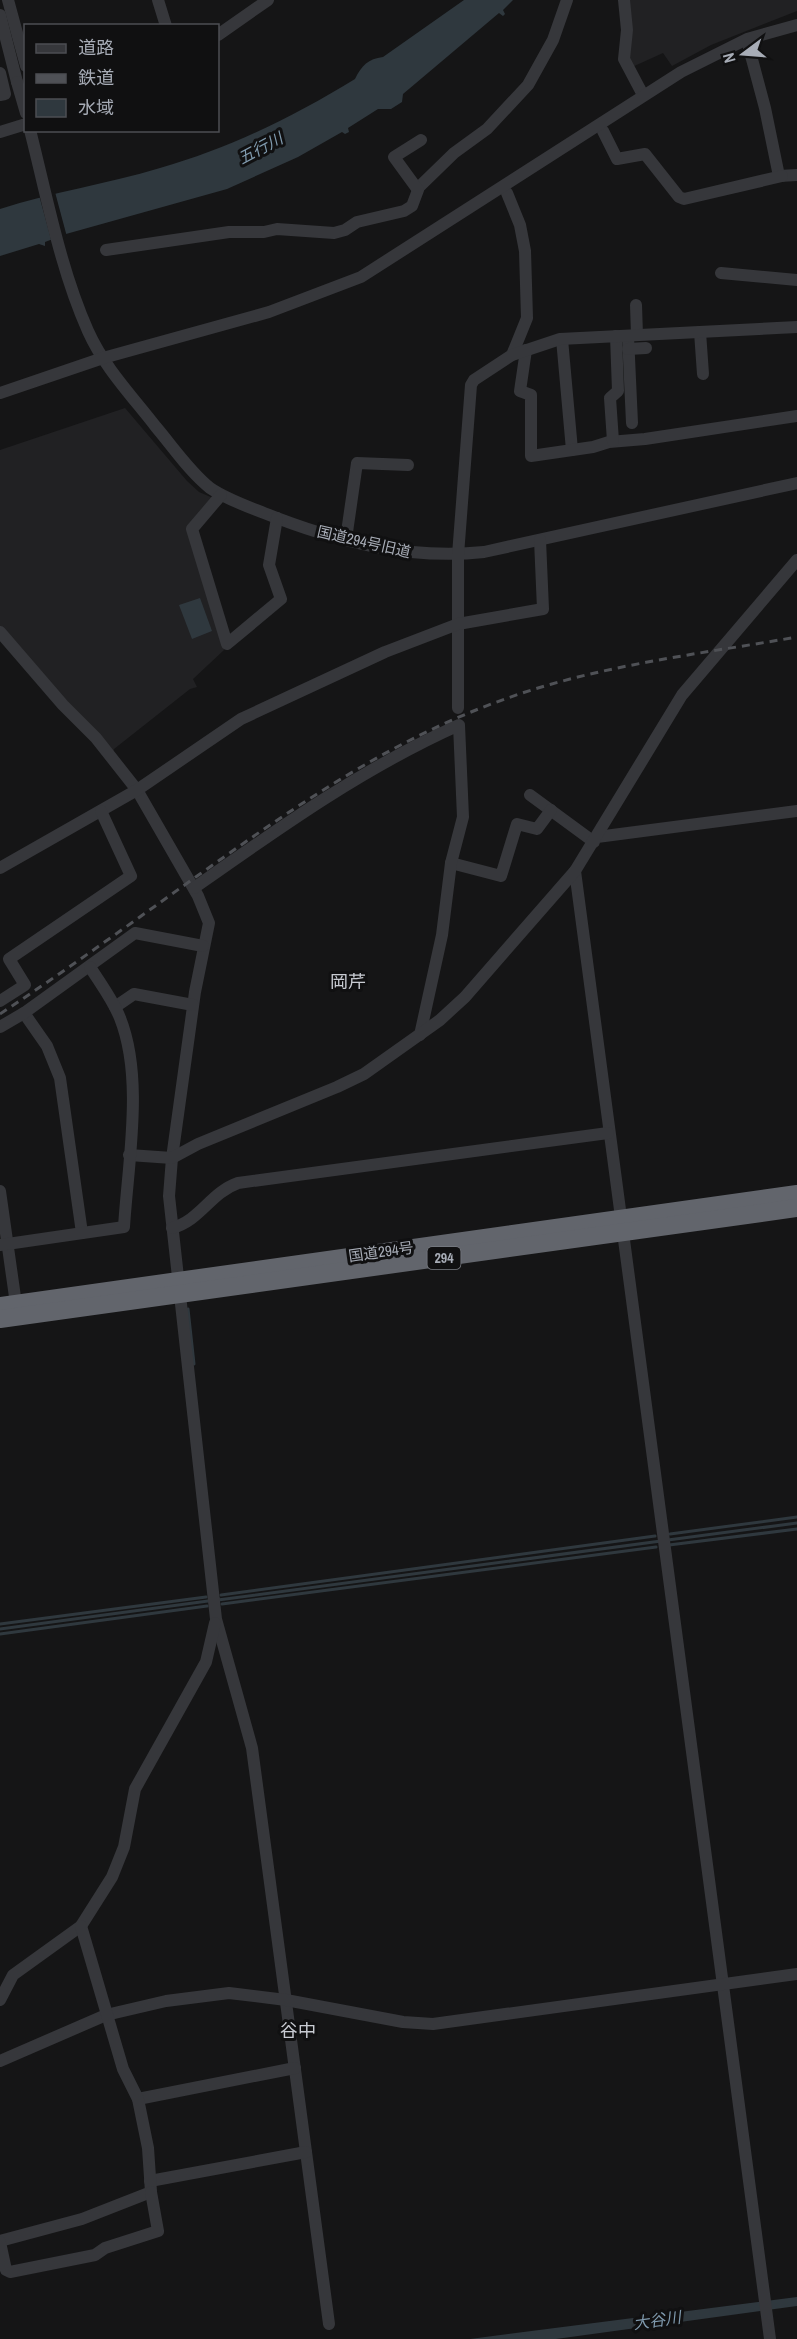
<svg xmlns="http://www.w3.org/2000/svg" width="797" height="2339" font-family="'Archivo Narrow','Noto Sans JP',sans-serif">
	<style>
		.built { fill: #212123 }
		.water { fill: #2f383e }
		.pier { fill: #151516 }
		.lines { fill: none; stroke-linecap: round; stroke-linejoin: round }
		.stream { stroke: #2f383e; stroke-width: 3 }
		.minor { stroke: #36373b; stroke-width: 12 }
		.highway { stroke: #62656c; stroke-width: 18 }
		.rail { stroke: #4f5156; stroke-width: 3; stroke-dasharray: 8 6; stroke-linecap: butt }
		.minor-bridge { stroke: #36373b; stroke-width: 12 }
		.labels { text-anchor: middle; stroke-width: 6; stroke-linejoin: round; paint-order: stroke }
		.shield { fill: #101011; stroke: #7a7d84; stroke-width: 1.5 }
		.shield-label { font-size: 14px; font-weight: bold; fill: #a7acb6 }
		.street-label { font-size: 15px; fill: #a7acb6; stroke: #101011 }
		.water-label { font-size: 16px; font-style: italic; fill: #809baf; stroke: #101011 }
		.quarter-label { font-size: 18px; fill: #c8cbd2; stroke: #101011 }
	</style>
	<rect width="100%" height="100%" fill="#151516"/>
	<!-- built -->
	<g class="built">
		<path d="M627,0h170v11l-86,34 -39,21 -9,-13 -33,15 -3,-10z"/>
		<path d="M125,408l62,73 12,11 14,6 -24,28 35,124 -31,29 4,8 -7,2 -76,60 -1,4 -113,-126v-177z"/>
	</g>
	<!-- water -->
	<g class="water">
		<path d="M464,0h49l-10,10 2,4 -2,2 -4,-3 -96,81 -1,8 -11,7h-13l-30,19 1,4 -4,2 -3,-2 -44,25 -71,32 -161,45 -21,8v4l-6,-2 -39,12v-47c52,-17 107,-25 160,-41 70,-20 133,-51 195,-89 7,-14 13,-20 28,-22z"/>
		<path d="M200,598l12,33 -20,8 -13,-34z"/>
		<path d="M797,2297v9l-241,33h-86z"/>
	</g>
	<!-- pier -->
	<path class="pier" d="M55,192l12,45 -15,6 -13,-48z"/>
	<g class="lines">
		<!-- stream -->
		<g class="stream">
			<path d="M188,1309l6,55"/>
			<path d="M670,1534l127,-17"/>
			<path d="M668,1540l129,-17"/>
			<path d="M669,1545l128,-16"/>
			<path d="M221,1595l434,-59"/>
			<path d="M218,1598v2l443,-59"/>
			<path d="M222,1604l434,-57"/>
			<path d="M0,1624l206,-27"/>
			<path d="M0,1629l208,-28"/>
			<path d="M0,1634l207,-28"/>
		</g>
		<!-- minor -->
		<g class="minor">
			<path d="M8,0l18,66"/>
			<path d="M158,0l8,26"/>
			<path d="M624,0l3,30 -3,29 19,36"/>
			<path d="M0,15l17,67"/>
			<path d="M218,35l50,-35"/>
			<path d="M749,48l16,60 14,68 18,-1"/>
			<path d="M0,73l5,21 -5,1"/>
			<path d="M30,130c17,67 30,138 58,201 16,36 44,65 68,96 17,20 33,44 54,61 16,11 36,18 54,25 70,28 144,47 220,39l313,-69"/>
			<path d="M603,131l14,28 28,-5 34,43 5,2 98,-23"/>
			<path d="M0,132l26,-8"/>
			<path d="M417,189l37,-36 33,-24 41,-44 25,-45 14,-40"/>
			<path d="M507,193l13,32 5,26 2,67 -15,37"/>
			<path d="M106,250l123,-18h35l13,-3 57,4 11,-3 12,-8 47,-11 8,-5 6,-16 -24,-33 27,-17"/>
			<path d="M721,273l76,7"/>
			<path d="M636,305l1,30"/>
			<path d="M700,332l3,42"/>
			<path d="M628,336l4,87"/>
			<path d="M562,339l10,111"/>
			<path d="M628,349l18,-1"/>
			<path d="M526,350l-6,41 11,4v61l62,-9 16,-5 36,-3 152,-23"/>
			<path d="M0,393l103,-35 166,-46 92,-35 320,-205 66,-33 50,-14"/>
			<path d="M613,441l-3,-43 8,-7 -2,-55"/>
			<path d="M221,495l-29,34 35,115 54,-45 -12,-34 8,-47"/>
			<path d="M346,539l11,-76 51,2"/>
			<path d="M0,632l63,73 33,33 41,52 61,106 11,27 -14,69 -23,166 -3,38 47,423 36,129 77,576"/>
			<path d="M458,708v-153l13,-170 3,-5 38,-25 48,-16 237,-12"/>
			<path d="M530,795l64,47"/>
			<path d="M597,837l200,-26"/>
			<path d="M451,863l50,13 16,-52 20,5 14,-19"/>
			<path d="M0,868l137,-78 104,-71 144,-67 73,-28 85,-15 -3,-69"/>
			<path d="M575,871l195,1468"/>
			<path d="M194,888c85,-60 169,-120 265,-163l4,92 -12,46 -9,72 -22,100"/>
			<path d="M0,1001l25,-16 -16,-26 122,-83 -30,-65"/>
			<path d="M115,1007l19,-13 59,11"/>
			<path d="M24,1013l23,33 13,32 22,155"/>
			<path d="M0,1027l24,-14 111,-80 68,13"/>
			<path d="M129,1155l43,3 26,-14 139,-57 27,-13 76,-54 25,-23 110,-126 107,-176 115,-135"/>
			<path d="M0,1191l16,113"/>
			<path d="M172,1228c29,-8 38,-35 66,-45l370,-50"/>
			<path d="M0,1245l124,-18c4,-65 20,-149 -4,-209 -7,-18 -20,-35 -30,-51"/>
			<path d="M0,2000l13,-25 68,-49 31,-49 12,-30 11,-58 71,-127 9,-39"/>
			<path d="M0,2061l106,-46 60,-14 63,-8 57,7 117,22 30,2 364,-50"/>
			<path d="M138,2099l157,-31"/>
			<path d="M150,2181l156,-29"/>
			<path d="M0,2241l82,-22 69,-27 -3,-44 -10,-49 -15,-30 -42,-143"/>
			<path d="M0,2242l6,28 4,2 85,-17 10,-7 53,-17 -7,-39"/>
		</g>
		<!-- highway -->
		<g class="highway">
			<path d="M0,1306l797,-112"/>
			<path d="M0,1319l797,-111"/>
		</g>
		<!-- rail -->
		<path class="rail" d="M0,1014c68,-45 134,-93 200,-140 97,-69 192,-135 305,-175 94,-34 195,-45 292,-62"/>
		<!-- minor-bridge -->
		<path class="minor-bridge" d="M17,82l9,31"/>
	</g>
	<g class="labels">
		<!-- shield labels -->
		<rect class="shield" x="427.5" y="1247" width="33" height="22" rx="4.5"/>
		<g class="shield-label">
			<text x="444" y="1263">294</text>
		</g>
		<!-- street labels -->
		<g class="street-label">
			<text transform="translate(364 542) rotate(13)" y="5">国道294号旧道</text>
			<text transform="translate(381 1252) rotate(-8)" y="5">国道294号</text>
		</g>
		<!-- water labels -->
		<g class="water-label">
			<text transform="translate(260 148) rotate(-28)" y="6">五行川</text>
			<text transform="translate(657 2320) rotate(-8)" y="6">大谷川</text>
		</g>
		<!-- quarter labels -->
		<g class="quarter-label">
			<text x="348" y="988">岡芹</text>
			<text x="298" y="2037">谷中</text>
		</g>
	</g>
	<!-- legend -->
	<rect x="24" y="24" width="195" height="108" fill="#101011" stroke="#4c4e53" stroke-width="1.5"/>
	<rect x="36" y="44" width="30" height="9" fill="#36373b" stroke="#4c4e53" stroke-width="1.5"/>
	<text x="78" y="54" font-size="18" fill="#a7acb6">道路</text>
	<rect x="36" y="74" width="30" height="9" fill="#4f5156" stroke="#4c4e53" stroke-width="1.5"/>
	<text x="78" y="84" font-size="18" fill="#a7acb6">鉄道</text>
	<rect x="36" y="99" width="30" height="18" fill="#2f383e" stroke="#4c4e53" stroke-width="1.5"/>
	<text x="78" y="114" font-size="18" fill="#a7acb6">水域</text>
	<!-- north arrow -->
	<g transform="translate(743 54) rotate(254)" stroke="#101011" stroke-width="4.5" paint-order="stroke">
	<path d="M0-4.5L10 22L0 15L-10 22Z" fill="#a7acb6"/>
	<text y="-9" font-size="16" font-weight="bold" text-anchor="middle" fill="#a7acb6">N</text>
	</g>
</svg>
